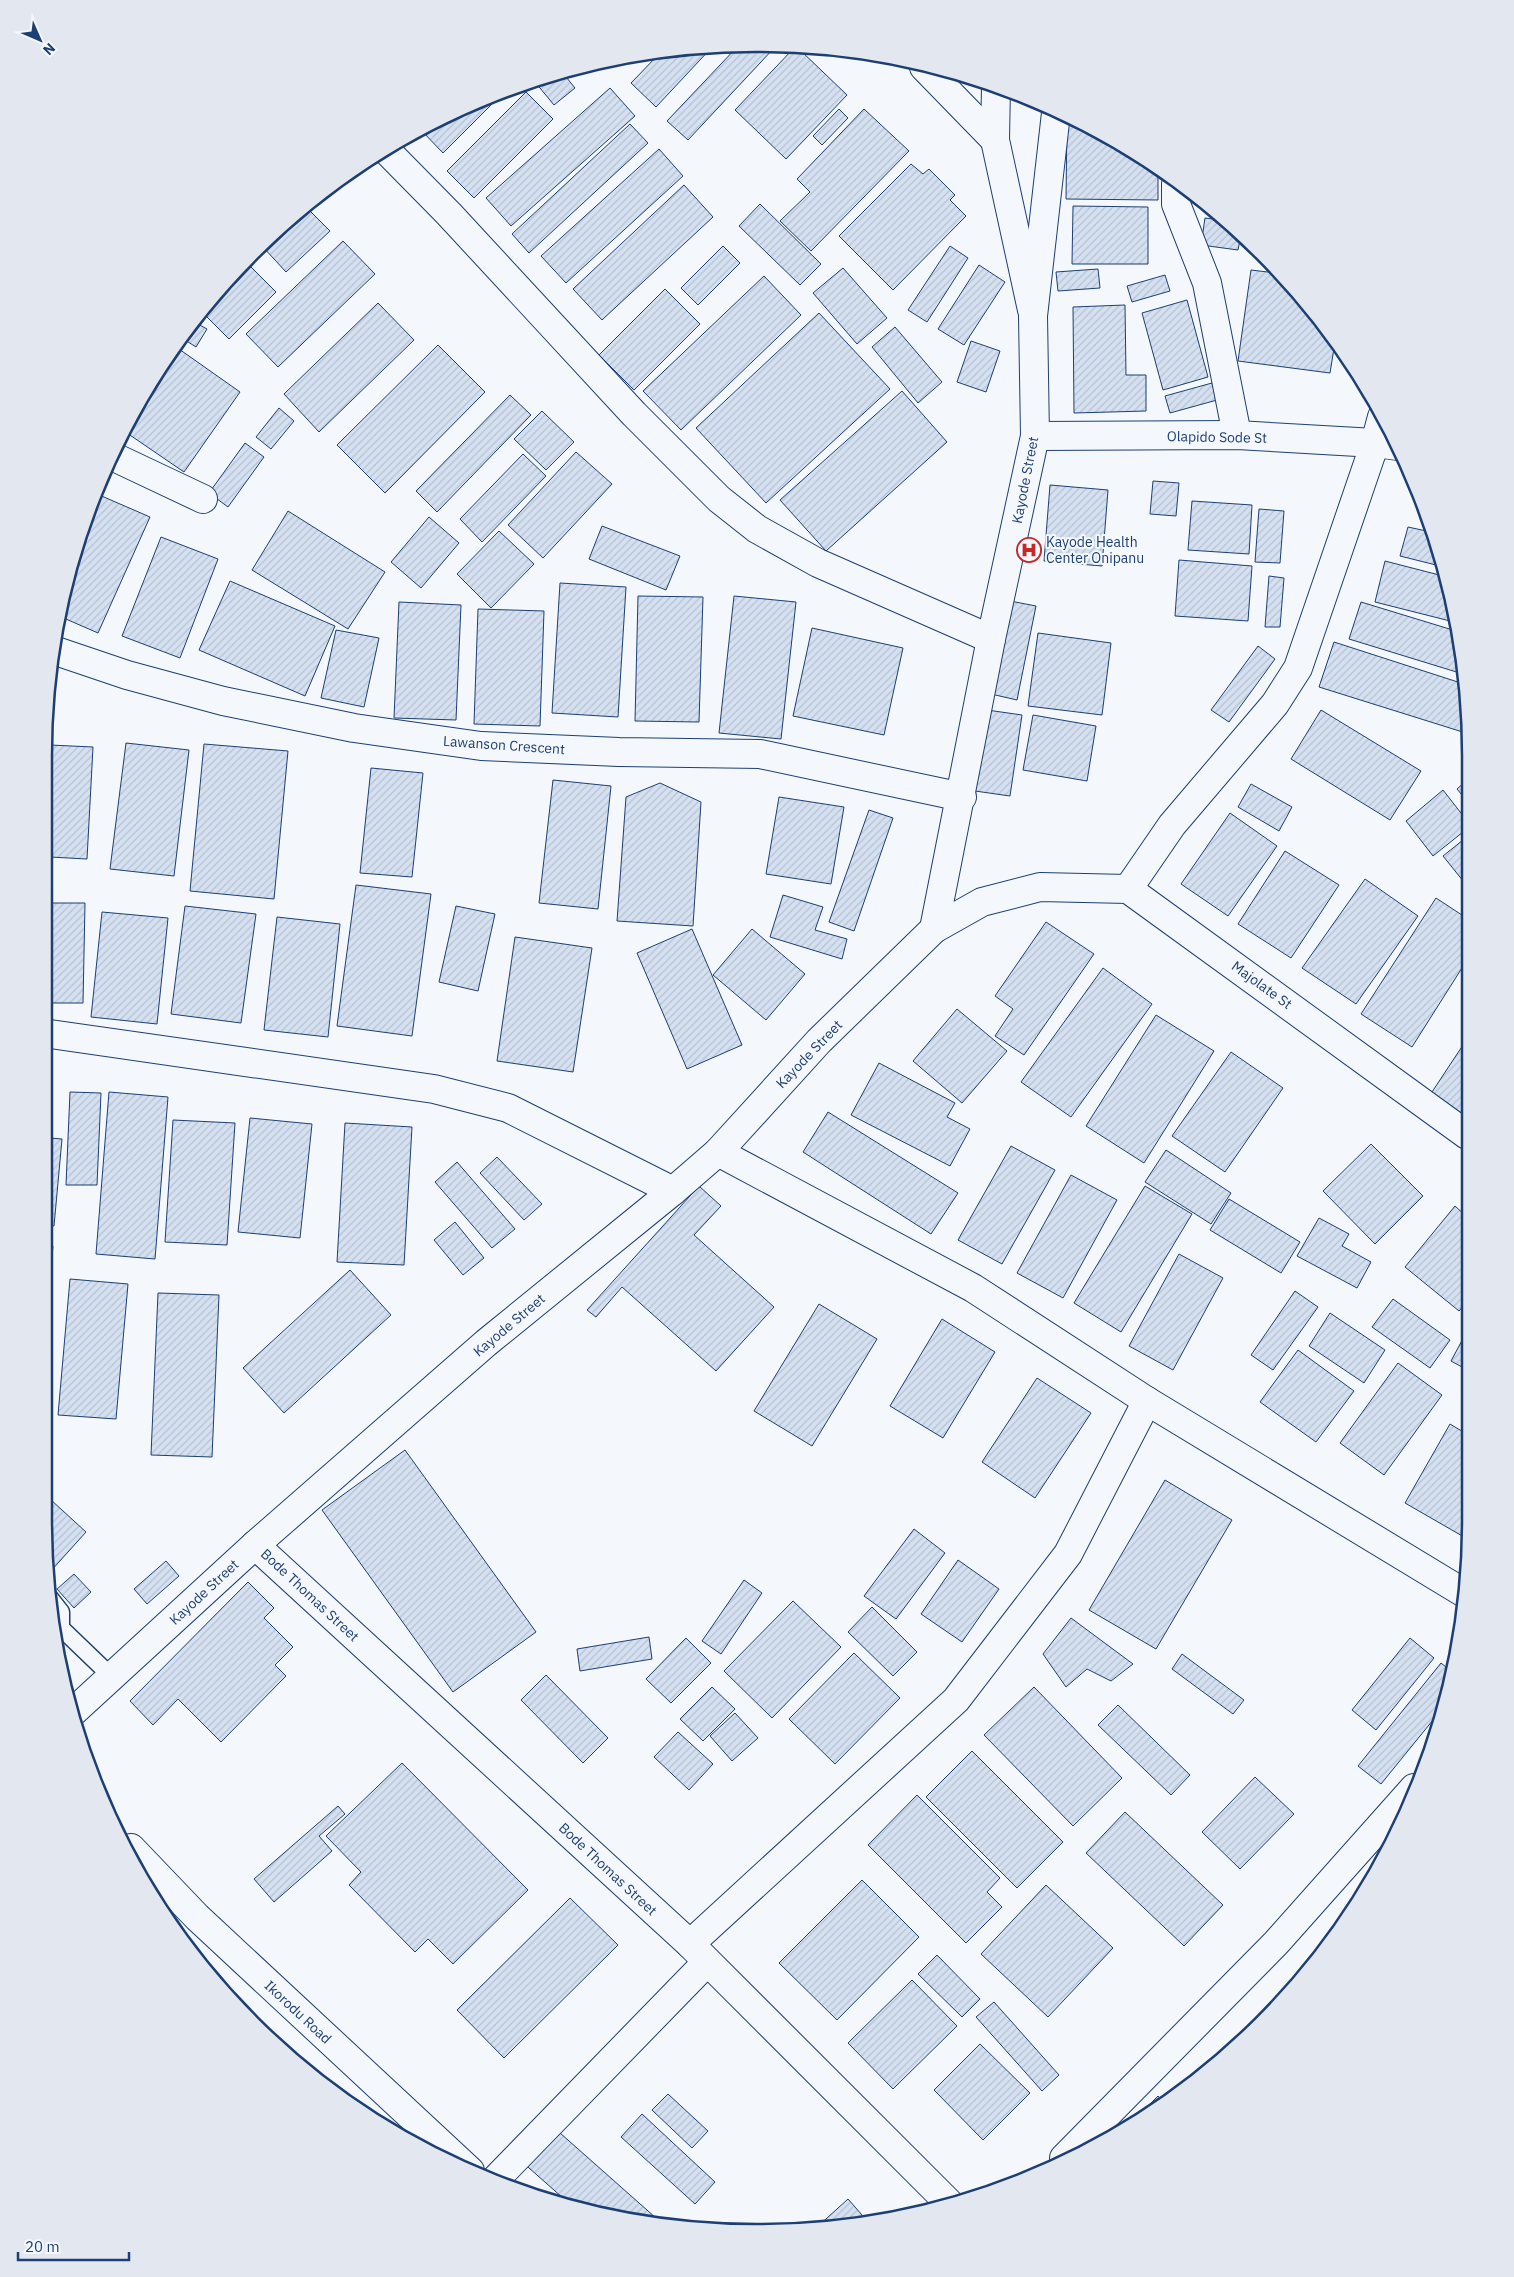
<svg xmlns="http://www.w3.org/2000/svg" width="1514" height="2277" font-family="'IBM Plex Sans',sans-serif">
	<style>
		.building { fill: url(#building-hatch); stroke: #1d3f73 }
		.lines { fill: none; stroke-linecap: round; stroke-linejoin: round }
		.service-casing { stroke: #1d3f73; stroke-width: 19 }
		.minor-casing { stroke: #1d3f73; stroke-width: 30 }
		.tertiary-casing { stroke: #1d3f73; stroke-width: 30 }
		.secondary-casing { stroke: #1d3f73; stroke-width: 30 }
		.primary-casing { stroke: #1d3f73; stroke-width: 30 }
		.service { stroke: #f4f7fb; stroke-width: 16 }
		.minor { stroke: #f4f7fb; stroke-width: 28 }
		.tertiary { stroke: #f4f7fb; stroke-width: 28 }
		.secondary { stroke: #f4f7fb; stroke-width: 28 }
		.primary { stroke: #f4f7fb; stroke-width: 28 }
		.labels { text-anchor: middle; stroke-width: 4; stroke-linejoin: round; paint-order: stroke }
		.street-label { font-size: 14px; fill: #1d3f73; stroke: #f4f7fb }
		.poi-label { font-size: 14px; fill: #1d3f73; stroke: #f4f7fb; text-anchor: start }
		.rim { fill: none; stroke: #1d3f73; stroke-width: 2.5 }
	</style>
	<defs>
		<pattern id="building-hatch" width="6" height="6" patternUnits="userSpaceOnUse" patternTransform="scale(1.25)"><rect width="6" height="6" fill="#d5e0f0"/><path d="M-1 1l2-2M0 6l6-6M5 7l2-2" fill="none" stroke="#b6c1d1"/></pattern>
	</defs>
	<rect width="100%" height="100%" fill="#f4f7fb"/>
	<!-- building -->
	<g class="building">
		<path d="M714,45l-58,62 -25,-24 28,-29z"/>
		<path d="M738,46l37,1 -87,93 -21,-19z"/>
		<path d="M794,48h4l49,47 -61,64 -51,-49z"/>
		<path d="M562,72l13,16 -21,17 -19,-23z"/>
		<path d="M610,88l25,28 -124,110 -25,-28z"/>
		<path d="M526,92l27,27 -79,79 -27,-27z"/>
		<path d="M501,95l-58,58 -22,-23 21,-13z"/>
		<path d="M839,109l9,9 -26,27 -9,-9z"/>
		<path d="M864,109l45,42 -98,100 -31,-30 30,-29 -13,-13z"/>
		<path d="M1067,118l47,21 44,32v29l-92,-1z"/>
		<path d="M630,124l18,19 -119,110 -17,-19z"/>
		<path d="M659,149l24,27 -117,107 -25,-27z"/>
		<path d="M911,164l12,10 6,-5 26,26 -5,5 16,16 -73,74 -54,-54z"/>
		<path d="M684,185l29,32 -111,103 -29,-31z"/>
		<path d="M760,204l61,60 -21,21 -61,-59z"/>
		<path d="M1073,206l75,1v57h-76z"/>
		<path d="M306,207l24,24 -44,41 -23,-25z"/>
		<path d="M1205,218l23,3 13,14 -3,15 -37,-5z"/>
		<path d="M343,241l32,33 -97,93 -32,-33z"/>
		<path d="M723,246l17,17 -42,42 -17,-17z"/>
		<path d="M950,246l18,12 -41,64 -19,-12z"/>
		<path d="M247,263l29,29 -47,47 -26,-26 16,-24z"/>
		<path d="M979,265l26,17 -41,63 -26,-16z"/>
		<path d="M843,268l44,50 -30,26 -44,-51z"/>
		<path d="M1098,269l2,19 -42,3 -2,-19z"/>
		<path d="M1251,270l25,3 47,50 12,19 -5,31 -92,-12z"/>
		<path d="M1165,275l5,16 -38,11 -5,-16z"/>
		<path d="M764,276l37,39 -120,115 -38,-39z"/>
		<path d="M665,289l35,35 -66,66 -35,-35z"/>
		<path d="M1187,300l21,77 -45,13 -21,-77z"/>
		<path d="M378,303l36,37 -95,92 -35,-38z"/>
		<path d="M1125,305l1,70h20v36l-72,2 -1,-106z"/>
		<path d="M819,313l71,76 -124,114 -70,-75z"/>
		<path d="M196,323l11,6 -11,18 -11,-7z"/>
		<path d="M895,327l47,55 -24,21 -46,-56z"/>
		<path d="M971,341l29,10 -14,41 -29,-10z"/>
		<path d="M438,345l47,47 -100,101 -48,-48z"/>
		<path d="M179,349l61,43 -56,80 -60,-41z"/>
		<path d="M1212,383l5,17 -47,13 -5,-17z"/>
		<path d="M902,391l45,51 -121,109 -46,-51z"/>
		<path d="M510,395l21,20 -94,97 -21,-21z"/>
		<path d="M279,408l15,13 -23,28 -15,-12z"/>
		<path d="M542,411l32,31 -28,28 -32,-31z"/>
		<path d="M245,443l19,14 -36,50 -19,-14z"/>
		<path d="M576,452l36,32 -69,74 -35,-33z"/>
		<path d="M523,454l23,22 -64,66 -22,-23z"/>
		<path d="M1153,481l26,2 -3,33 -26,-2z"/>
		<path d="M1050,485l58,5 -6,76 -58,-5z"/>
		<path d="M97,494l53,23 -52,116 -39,-17 9,-44z"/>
		<path d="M1192,501l60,4 -3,49 -61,-4z"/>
		<path d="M1259,509l25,2 -4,52 -25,-1z"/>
		<path d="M288,511l97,61 -37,57 -96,-59z"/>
		<path d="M429,517l30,26 -38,45 -30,-26z"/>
		<path d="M602,526l78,30 -14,34 -77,-31z"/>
		<path d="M1408,527l23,5 13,35 -44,-11z"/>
		<path d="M499,531l35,33 -43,44 -34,-34z"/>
		<path d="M161,537l57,22 -38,99 -58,-22z"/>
		<path d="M1179,560l73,6 -4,55 -73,-5z"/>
		<path d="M1385,561l62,16 7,45 -79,-20z"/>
		<path d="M1269,576l15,2 -4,49h-15z"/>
		<path d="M230,581l105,45 -30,70 -106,-46z"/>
		<path d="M560,583l66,4 -8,130 -66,-4z"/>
		<path d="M638,596l65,1 -4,125 -64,-1z"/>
		<path d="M734,596l62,6 -15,137 -62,-6z"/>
		<path d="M1010,601l26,5 -19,94 -26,-6z"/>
		<path d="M399,602l62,3 -5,115 -62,-2z"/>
		<path d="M1361,602l95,29 7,43 -114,-35z"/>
		<path d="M478,609l66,2 -4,115 -66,-2z"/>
		<path d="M812,628l91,20 -19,87 -91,-19z"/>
		<path d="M336,630l43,8 -15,69 -43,-9z"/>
		<path d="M1038,633l73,10 -9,72 -74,-9z"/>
		<path d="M1334,642l130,42 5,27v23l-150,-47z"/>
		<path d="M1258,646l17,13 -46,63 -18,-12z"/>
		<path d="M987,710l35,5 -12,81 -35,-5z"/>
		<path d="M1321,710l100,61 -31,49 -99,-61z"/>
		<path d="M1033,715l63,11 -9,55 -64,-11z"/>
		<path d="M126,743l63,7 -15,126 -64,-7z"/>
		<path d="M204,744l84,7 -14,148 -84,-8z"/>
		<path d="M50,745l43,2 -6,112 -37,-2z"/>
		<path d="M371,768l52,5 -11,104 -52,-4z"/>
		<path d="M1468,779v23l-11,-13z"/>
		<path d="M553,780l58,6 -13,123 -59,-6z"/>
		<path d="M660,783l41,19 -8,124 -76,-5 9,-124z"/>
		<path d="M1251,784l41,23 -13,24 -41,-24z"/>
		<path d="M1443,790l25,32v6l-35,28 -27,-35z"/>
		<path d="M779,797l65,10 -13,77 -65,-10z"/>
		<path d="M869,810l24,8 -39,113 -25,-9z"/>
		<path d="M1230,813l47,33 -49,70 -47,-32z"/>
		<path d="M1468,836v51l-25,-31z"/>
		<path d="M1285,851l54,34 -48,73 -53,-34z"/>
		<path d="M1365,879l53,37 -62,88 -54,-36z"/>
		<path d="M356,885l75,9 -19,142 -75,-10z"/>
		<path d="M783,895l40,12 -8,23 32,9 -5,20 -72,-22z"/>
		<path d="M1436,898l32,21 -1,41 -55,87 -51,-33z"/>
		<path d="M50,903h35l-2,100h-33z"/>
		<path d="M185,906l71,8 -15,109 -70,-9z"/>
		<path d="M456,906l39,8 -17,77 -39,-9z"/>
		<path d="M102,912l66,6 -11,106 -66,-7z"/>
		<path d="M277,917l63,7 -12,113 -64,-7z"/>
		<path d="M1046,922l48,32 -70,101 -29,-19 18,-27 -18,-13z"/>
		<path d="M692,929l50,116 -55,24 -50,-116z"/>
		<path d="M752,929l53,45 -39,46 -53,-45z"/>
		<path d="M515,937l77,11 -19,124 -76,-11z"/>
		<path d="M1103,968l49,36 -81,113 -50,-35z"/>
		<path d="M957,1009l50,42 -45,52 -49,-42z"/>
		<path d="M1156,1015l58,36 -70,112 -58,-37z"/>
		<path d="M1467,1039v81l-37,-25z"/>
		<path d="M1231,1052l52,36 -58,84 -53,-36z"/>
		<path d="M879,1063l76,40 -8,14 23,12 -20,37 -99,-51z"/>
		<path d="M70,1092l31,1 -4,92h-31z"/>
		<path d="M109,1092l59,5 -13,162 -59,-5z"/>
		<path d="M828,1112l130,81 -27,41 -128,-82z"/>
		<path d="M250,1118l62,6 -12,114 -62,-6z"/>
		<path d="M173,1120l62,3 -8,122 -62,-3z"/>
		<path d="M345,1123l67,4 -8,138 -67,-3z"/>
		<path d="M50,1138l12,1 -8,87 -4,-1z"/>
		<path d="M1371,1144l52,52 -48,48 -52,-53z"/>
		<path d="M1011,1146l44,24 -53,94 -44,-24z"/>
		<path d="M1166,1150l65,43 -20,31 -66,-42z"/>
		<path d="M497,1157l45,47 -18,16 -44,-47z"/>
		<path d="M457,1162l58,67 -23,19 -57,-66z"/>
		<path d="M1071,1175l46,25 -54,98 -46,-25z"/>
		<path d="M699,1186l22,20 -27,29 80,72 -58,64 -94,-84 -26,30 -9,-7z"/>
		<path d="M1145,1186l47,28 -71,118 -47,-29z"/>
		<path d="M1229,1199l71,43 -19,31 -71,-43z"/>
		<path d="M1455,1206l11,10v87l-7,8 -54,-44z"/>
		<path d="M1319,1218l30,16 -7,12 29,16 -14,26 -60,-32z"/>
		<path d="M455,1222l29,36 -21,17 -29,-35z"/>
		<path d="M50,1246h3l-3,32z"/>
		<path d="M1179,1254l44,24 -50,92 -44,-24z"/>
		<path d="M350,1270l41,45 -107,98 -41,-45z"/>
		<path d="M70,1279l58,5 -12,135 -58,-4z"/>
		<path d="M1295,1291l23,16 -45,63 -22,-15z"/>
		<path d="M158,1293l61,2 -7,162 -61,-2z"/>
		<path d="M1393,1299l57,41 -20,28 -58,-41z"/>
		<path d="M819,1304l58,35 -65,107 -58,-35z"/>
		<path d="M1330,1313l55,37 -21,33 -55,-37z"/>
		<path d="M942,1319l53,33 -52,86 -53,-32z"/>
		<path d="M1466,1333l-1,27 -3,7 -11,-6z"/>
		<path d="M1298,1350l56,41 -38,51 -56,-40z"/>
		<path d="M1398,1363l44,32 -58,80 -44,-32z"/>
		<path d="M1037,1378l54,35 -56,85 -53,-36z"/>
		<path d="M1450,1424l15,9 -1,104 -59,-34z"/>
		<path d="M405,1450l131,182 -83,60 -131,-182z"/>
		<path d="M1165,1480l67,40 -76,129 -67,-39z"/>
		<path d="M50,1499l36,33 -36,40z"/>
		<path d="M914,1529l31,24 -49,66 -32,-23z"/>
		<path d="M958,1560l41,29 -37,53 -41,-28z"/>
		<path d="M166,1561l13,15 -32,28 -13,-15z"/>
		<path d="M74,1574l17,18 -17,16 -17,-19z"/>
		<path d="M744,1580l18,13 -41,61 -19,-13z"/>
		<path d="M248,1582l26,26 -10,10 29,29 -18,18 11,11 -65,66 -43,-43 -25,26 -23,-24z"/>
		<path d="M793,1601l48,46 -69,71 -48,-47z"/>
		<path d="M872,1607l45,45 -24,24 -45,-44z"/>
		<path d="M1071,1618l62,46 -22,17 -24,-12 -21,18 -23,-33z"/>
		<path d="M649,1637l3,22 -72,12 -3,-22z"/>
		<path d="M686,1638l25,25 -40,40 -25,-24z"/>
		<path d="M1410,1638l24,20 -58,72 -24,-20z"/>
		<path d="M854,1653l46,45 -65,66 -46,-45z"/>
		<path d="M1182,1654l62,46 -11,14 -61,-45z"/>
		<path d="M1441,1663l11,9 -6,32 -65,80 -23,-18z"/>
		<path d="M546,1675l62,63 -25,25 -62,-63z"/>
		<path d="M712,1687l23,22 -32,32 -23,-22z"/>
		<path d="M1034,1687l88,91 -49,48 -89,-91z"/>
		<path d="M1118,1705l72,70 -19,20 -73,-70z"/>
		<path d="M735,1713l23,25 -26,23 -22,-25z"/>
		<path d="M678,1732l35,32 -24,26 -35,-33z"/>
		<path d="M972,1751l91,91 -46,46 -91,-91z"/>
		<path d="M402,1763l126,127 -75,74 -25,-25 -13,13 -66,-67 12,-13 -35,-36z"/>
		<path d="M1255,1777l39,37 -54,55 -38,-37z"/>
		<path d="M917,1795l83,83 -13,14 15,15 -36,36 -98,-98z"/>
		<path d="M338,1806l7,8 -26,22 13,15 -58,51 -20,-23z"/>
		<path d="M1125,1812l98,93 -39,41 -98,-93z"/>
		<path d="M862,1880l57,57 -82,83 -58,-57z"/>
		<path d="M1046,1885l67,63 -65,69 -67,-63z"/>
		<path d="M570,1898l48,47 -114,113 -47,-48z"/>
		<path d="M937,1955l43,44 -18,18 -44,-43z"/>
		<path d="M1312,1962l-19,28 -24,25 -3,-3z"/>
		<path d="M912,1980l45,46 -64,63 -45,-46z"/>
		<path d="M994,2002l65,73 -17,16 -66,-74z"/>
		<path d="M980,2044l50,49 -47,47 -49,-50z"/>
		<path d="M1196,2074l3,3 -19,13z"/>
		<path d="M668,2094l40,37 -16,17 -40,-38z"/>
		<path d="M1158,2096l6,6 -25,17 -2,-2z"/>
		<path d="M642,2114l73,68 -20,22 -74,-67z"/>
		<path d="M551,2125l114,101 -47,-7 -46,-13 -52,-46z"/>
		<path d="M848,2199l21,24 -19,4 -34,1z"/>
	</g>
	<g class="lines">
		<defs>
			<path id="service" d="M50,1598l11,14v16l51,49"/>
			<g id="minor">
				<path d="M924,67l71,73"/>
				<path d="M996,86l-1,54 37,170"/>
				<path d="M387,151l62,63 185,200 85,85 38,30 61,34 173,76"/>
				<path d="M1176,184v20l31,79 30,152"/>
				<path d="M1035,436l202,-1 138,8 23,3"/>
				<path d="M112,456l91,43"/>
				<path d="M53,650l74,25 96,26 131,27 127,18 138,6 141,2 202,43"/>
				<path d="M1128,889l44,-64 103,-121 23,-36 77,-225 7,-26"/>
				<path d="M50,1034l384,55 74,19 165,83"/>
				<path d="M718,1152l255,136 174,113 317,192"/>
				<path d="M255,1545l435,399 261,261"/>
				<path d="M690,1944l266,-244 112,-146 79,-153"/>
				<path d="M1064,2158l212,-215 138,-155"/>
				<path d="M493,2182l214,-220"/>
			</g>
			<path id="tertiary" d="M934,929l57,-290 44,-203 -2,-120 23,-203"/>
			<path id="secondary" d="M73,1712l182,-167 231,-202 187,-152 45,-39 101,-111 115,-112 48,-27 58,-15 88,2 339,246"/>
			<path id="primary" d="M131,1848l66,69 273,254"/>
		</defs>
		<!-- service casing -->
		<use href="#service" class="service-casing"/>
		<!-- minor casing -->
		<use href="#minor" class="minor-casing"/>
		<!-- tertiary casing -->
		<use href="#tertiary" class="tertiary-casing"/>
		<!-- secondary casing -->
		<use href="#secondary" class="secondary-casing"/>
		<!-- primary casing -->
		<use href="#primary" class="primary-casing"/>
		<!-- service -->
		<use href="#service" class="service"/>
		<!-- minor -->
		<use href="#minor" class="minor"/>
		<!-- tertiary -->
		<use href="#tertiary" class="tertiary"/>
		<!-- secondary -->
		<use href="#secondary" class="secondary"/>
		<!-- primary -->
		<use href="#primary" class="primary"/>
	</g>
	<!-- icons -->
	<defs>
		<symbol id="hospital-ring" viewBox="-11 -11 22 22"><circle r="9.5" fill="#f4f7fb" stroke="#c62828" stroke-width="1.5"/><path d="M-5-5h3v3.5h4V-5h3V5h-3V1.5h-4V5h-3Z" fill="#c62828"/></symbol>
	</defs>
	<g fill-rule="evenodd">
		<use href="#hospital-ring" x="1015" y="536" width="28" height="28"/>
	</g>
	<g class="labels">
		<!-- street labels -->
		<g class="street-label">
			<text transform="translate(1217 437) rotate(1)" y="5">Olapido Sode St</text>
			<text transform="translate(1025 480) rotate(-79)" y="5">Kayode Street</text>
			<text transform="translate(504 745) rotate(4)" y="5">Lawanson Crescent</text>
			<text transform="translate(1262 985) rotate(36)" y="5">Majolate St</text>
			<text transform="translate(809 1054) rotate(-46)" y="5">Kayode Street</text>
			<text transform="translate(509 1325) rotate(-40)" y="5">Kayode Street</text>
			<text transform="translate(204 1592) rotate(-43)" y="5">Kayode Street</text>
			<text transform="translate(310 1595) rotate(43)" y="5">Bode Thomas Street</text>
			<text transform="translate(608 1869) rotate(43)" y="5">Bode Thomas Street</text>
			<text transform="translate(298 2012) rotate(43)" y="5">Ikorodu Road</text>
		</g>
		<!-- poi labels -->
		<g class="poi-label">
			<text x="1046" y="547">Kayode Health<tspan x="1046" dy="16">Center Onipanu</tspan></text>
		</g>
	</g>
	<!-- crop -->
	<path d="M0 0H1514V2277H0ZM756 52H758A704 704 0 0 1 1462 756V1520A704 704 0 0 1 758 2224H756A704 704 0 0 1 52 1520V756A704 704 0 0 1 756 52Z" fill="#e3e8f0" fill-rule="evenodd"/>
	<path class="rim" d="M756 52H758A704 704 0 0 1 1462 756V1520A704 704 0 0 1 758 2224H756A704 704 0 0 1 52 1520V756A704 704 0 0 1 756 52Z"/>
	<!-- north arrow -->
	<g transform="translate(40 40) rotate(135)" stroke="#f4f7fb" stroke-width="4" paint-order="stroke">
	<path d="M0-4L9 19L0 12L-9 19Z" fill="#1d3f73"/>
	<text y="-8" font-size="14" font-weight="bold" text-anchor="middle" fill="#1d3f73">N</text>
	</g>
	<!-- scale -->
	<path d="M18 2252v8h111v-8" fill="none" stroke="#1d3f73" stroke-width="2.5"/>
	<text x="25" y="2252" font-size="15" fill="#1d3f73" stroke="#f4f7fb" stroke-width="4" paint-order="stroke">20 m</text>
</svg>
